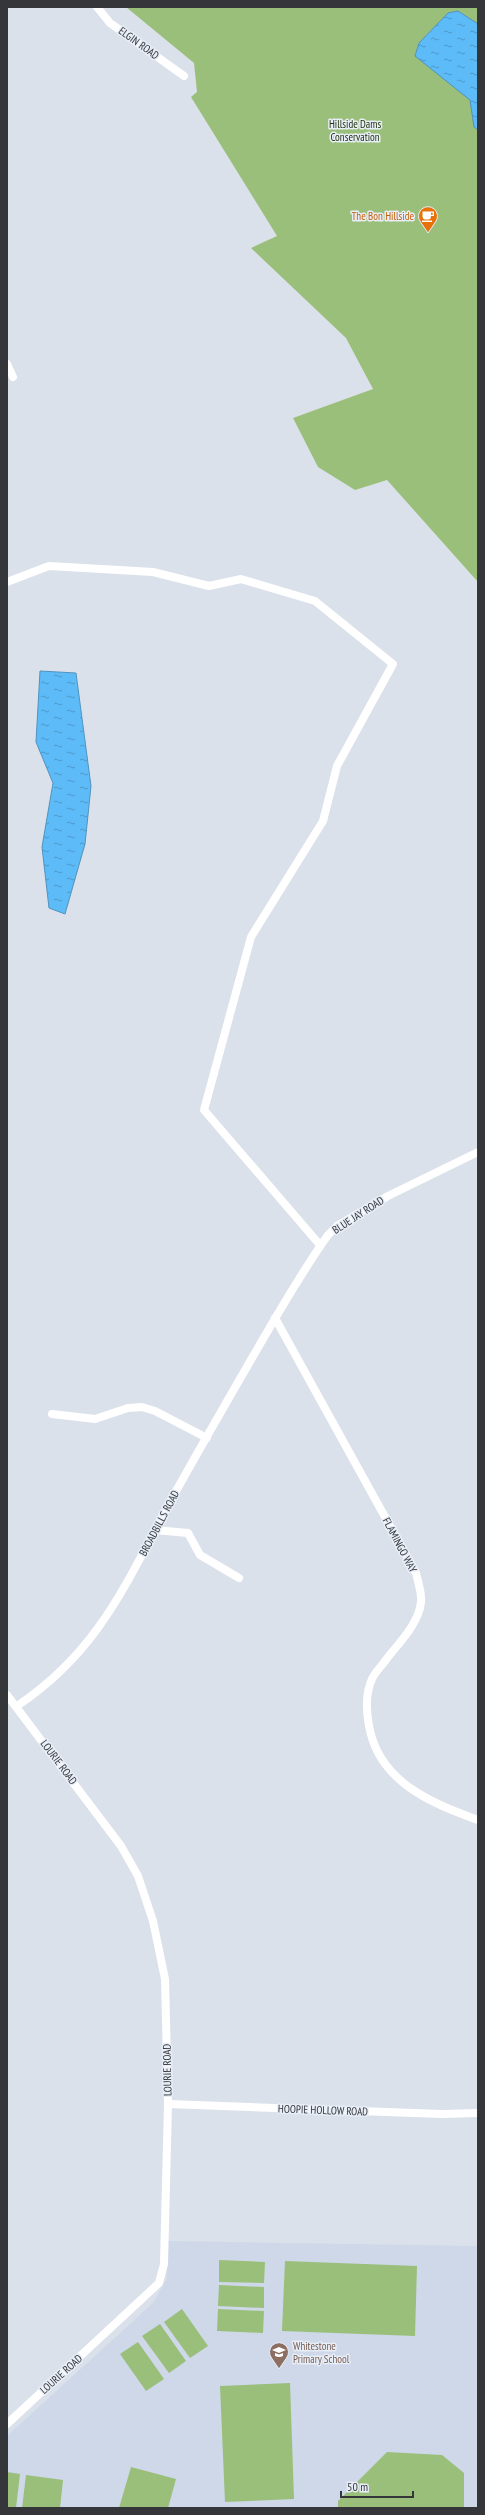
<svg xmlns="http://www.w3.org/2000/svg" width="485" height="2515" font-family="'PT Sans Narrow',sans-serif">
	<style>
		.built { fill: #ced8e8 }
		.park { fill: #9abf7a }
		.water { fill: url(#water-ripples); stroke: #5193be }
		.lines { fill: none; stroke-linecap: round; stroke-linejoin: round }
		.minor { stroke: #fff; stroke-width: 8 }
		.labels { text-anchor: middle; stroke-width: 3; stroke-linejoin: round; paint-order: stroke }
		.street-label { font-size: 11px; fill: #34363a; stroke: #e8eef7 }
		.park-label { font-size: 11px; fill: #20320e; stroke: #e8eef7 }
		.food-label { font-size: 11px; fill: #c56008; stroke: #e8eef7; text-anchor: end }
		.education-label { font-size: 11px; fill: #785e54; stroke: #e8eef7; text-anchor: start }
	</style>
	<defs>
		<pattern id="water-ripples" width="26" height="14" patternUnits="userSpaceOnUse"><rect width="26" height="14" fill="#5dbbf7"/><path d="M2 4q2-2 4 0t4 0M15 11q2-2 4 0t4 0" fill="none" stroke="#4e99c9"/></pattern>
	</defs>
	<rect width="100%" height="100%" fill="#dbe1ea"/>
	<!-- built -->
	<path class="built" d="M167,2241l311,5v262h-471v-72l147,-134 13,-24z"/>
	<!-- park -->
	<g class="park">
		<path d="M126,7h352v575l-91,-102 -32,10 -37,-23 -25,-49 80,-29 -27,-51 -95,-90 26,-12 -86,-139 6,-5 -3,-29z"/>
		<path d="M219,2260l46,2 -1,21 -45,-1z"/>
		<path d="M285,2261l132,5 -2,70 -133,-5z"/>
		<path d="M219,2285l45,2v21l-46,-2z"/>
		<path d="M182,2309l26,37 -18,12 -26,-36z"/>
		<path d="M218,2309l46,2 -1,22 -46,-2z"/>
		<path d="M160,2324l26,37 -17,12 -27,-37z"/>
		<path d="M138,2342l26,37 -18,12 -26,-37z"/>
		<path d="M290,2383l4,116 -69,3 -5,-116z"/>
		<path d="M387,2452l55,3 22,18v35h-126v-7z"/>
		<path d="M131,2467l45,12 -8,29h-49z"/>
		<path d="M7,2472l13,2 -4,34h-9z"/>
		<path d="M26,2475l37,5 -3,28h-38z"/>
	</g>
	<!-- water -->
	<g class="water">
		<path d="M458,11l20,13v106l-4,-3 -4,-27 -55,-44 4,-13 29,-30z"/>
		<path d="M40,671l36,2 15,113 -6,58 -20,70 -16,-6 -7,-61 11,-64 -17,-41z"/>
	</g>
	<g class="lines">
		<!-- minor -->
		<g class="minor">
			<path d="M97,7l13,16 74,53"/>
			<path d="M7,364l6,13"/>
			<path d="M7,582l42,-16 104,6 56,14 32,-7 74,22 78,63 -56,102 -14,55 -72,116 -47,173 116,135"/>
			<path d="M275,1318l141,255c2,9 6,20 5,29 -2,22 -24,43 -36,59 -4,6 -10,11 -13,18 -7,15 -6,31 -3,47 10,56 62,77 109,94"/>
			<path d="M52,1414l43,5 33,-11 14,-1 13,4 52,27"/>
			<path d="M155,1530l33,3 12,22 39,23"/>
			<path d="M7,1695l114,151 17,30 15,45 12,58 3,125 -4,160 -5,19 -152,141"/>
			<path d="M17,1706c85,-57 111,-128 158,-213 25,-45 51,-90 77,-135 24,-41 48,-84 76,-123l9,-9 51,-30 90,-44"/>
			<path d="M168,2104l274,10 36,-1"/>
		</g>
	</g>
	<!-- icons -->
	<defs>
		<symbol id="cafe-pin" viewBox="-11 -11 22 30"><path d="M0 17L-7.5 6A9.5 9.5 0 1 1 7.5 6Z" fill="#e8710a" stroke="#e8eef7"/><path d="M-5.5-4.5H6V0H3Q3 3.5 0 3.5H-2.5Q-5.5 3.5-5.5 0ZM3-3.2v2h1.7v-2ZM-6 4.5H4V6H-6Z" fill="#fff"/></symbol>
		<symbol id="school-pin" viewBox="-11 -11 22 30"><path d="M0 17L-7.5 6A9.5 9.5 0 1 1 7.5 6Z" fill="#8d6e63" stroke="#e8eef7"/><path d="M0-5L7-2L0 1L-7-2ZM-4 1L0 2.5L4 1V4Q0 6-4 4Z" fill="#fff"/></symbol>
	</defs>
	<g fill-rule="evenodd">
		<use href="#cafe-pin" x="417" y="205" width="22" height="30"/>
		<use href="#school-pin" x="268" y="2341" width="22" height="30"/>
	</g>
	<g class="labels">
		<!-- street labels -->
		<g class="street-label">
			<text transform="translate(139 43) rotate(36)" y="4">ELGIN ROAD</text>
			<text transform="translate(358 1215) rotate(-33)" y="4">BLUE JAY ROAD</text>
			<text transform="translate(159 1523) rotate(-62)" y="4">BROADBILLS ROAD</text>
			<text transform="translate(400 1545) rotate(62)" y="4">FLAMINGO WAY</text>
			<text transform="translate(59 1762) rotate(53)" y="4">LOURIE ROAD</text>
			<text transform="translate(167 2070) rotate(-91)" y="4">LOURIE ROAD</text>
			<text transform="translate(323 2110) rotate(2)" y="4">HOOPIE HOLLOW ROAD</text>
			<text transform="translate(61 2374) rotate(-42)" y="4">LOURIE ROAD</text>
		</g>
		<!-- park labels -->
		<g class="park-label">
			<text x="355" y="128">Hillside Dams<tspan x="355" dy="13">Conservation</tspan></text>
		</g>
		<!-- food labels -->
		<g class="food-label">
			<text x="414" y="220">The Bon Hillside</text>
		</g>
		<!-- education labels -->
		<g class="education-label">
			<text x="293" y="2350">Whitestone<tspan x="293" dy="13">Primary School</tspan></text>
		</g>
	</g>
	<!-- border -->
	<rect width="485" height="2515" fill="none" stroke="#34363a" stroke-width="16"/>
	<!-- scale -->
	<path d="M341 2491v6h72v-6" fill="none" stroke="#34363a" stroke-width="2"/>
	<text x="347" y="2491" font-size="12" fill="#34363a" stroke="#e8eef7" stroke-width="3" paint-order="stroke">50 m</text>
</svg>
